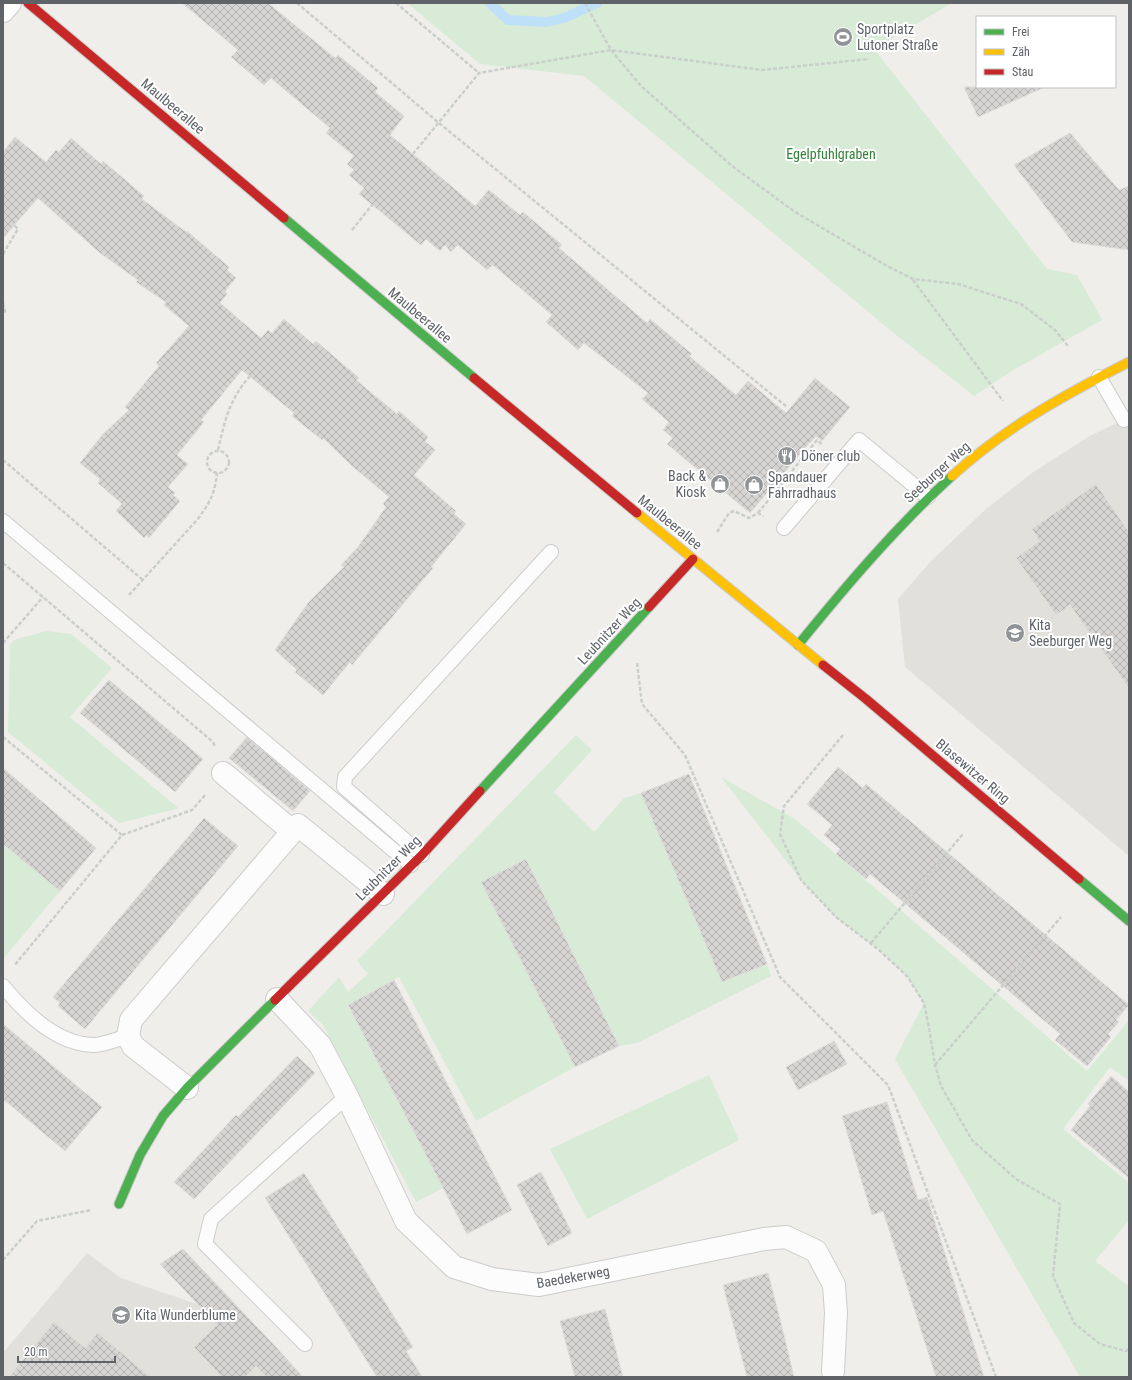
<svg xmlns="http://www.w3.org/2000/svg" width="1132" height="1380" font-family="'Roboto Condensed',sans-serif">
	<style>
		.education { fill: #e2e0da }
		.green { fill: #d8ebd6 }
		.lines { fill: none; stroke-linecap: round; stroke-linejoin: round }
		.stream { stroke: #bfe0f9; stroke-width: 10 }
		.building { fill: url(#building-cross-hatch); stroke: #deddd9 }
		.lane-casing { stroke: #cbcccc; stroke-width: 16 }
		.street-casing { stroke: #cbcccc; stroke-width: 24 }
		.fast-casing { stroke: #cacacb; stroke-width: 11 }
		.slow-casing { stroke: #cacacb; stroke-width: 11 }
		.jam-casing { stroke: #cacacb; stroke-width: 11 }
		.path { stroke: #cacfcc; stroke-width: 2.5; stroke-dasharray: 4 2; stroke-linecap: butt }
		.lane { stroke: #fdfcfc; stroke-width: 14 }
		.street { stroke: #fdfcfc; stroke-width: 22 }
		.fast { stroke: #4caf50; stroke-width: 9 }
		.slow { stroke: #ffc107; stroke-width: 9 }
		.jam { stroke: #c62828; stroke-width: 9 }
		.labels { text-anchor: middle; stroke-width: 4; stroke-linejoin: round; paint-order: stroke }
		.poi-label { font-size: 14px; fill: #5f6368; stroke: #fff; text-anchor: start }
		.street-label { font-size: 14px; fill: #5f6368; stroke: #fff }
		.park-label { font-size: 14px; fill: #348238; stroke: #fff }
	</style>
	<defs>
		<pattern id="building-cross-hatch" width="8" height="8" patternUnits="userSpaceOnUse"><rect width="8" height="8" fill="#d6d5d3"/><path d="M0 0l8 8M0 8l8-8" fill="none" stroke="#b1b0af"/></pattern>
	</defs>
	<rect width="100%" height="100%" fill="#efeeea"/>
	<!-- education -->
	<g class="education">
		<path d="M1129,417v439l-224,-189 -7,-68 32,-37 56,-53 46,-36 56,-36z"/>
		<path d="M87,1253l34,25 76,26 69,73h-263v-24z"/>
	</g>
	<!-- green -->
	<g class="green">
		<path d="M407,3h545l-78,46 173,220 30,6 25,45 -87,49 -41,27 -79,-62 -311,-258 -104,-12z"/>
		<path d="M46,631l25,3 41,34 -42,49 108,91 -1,1 -58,14 -111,-91 2,-87 4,-5z"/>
		<path d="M576,735l16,15 -38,42 40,40 30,-34 17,-5 81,189 45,-18 4,12 -134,67 -18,3 -92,-186 -46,22 94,185 -99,54 -77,-144 -51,28 95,183 -27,14 -93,-177 -15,-14 31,-34 9,15 20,-18 -11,-13z"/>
		<path d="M721,777l74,42 292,252 42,-51v61l-19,-14 -47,62 66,54v37l-34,41 34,25v88l-2,3h-47l-185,-318 29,-56 -17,-27 -28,-27 -43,-32 -35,-37z"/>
		<path d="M3,843l57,48 -57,68z"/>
		<path d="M709,1075l30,65 -152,79 -37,-70z"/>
	</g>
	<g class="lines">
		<!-- stream -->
		<path class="stream" d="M490,3l18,17 39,2 17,-4 33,-15"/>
	</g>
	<!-- building -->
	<g class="building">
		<path d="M182,3h86l67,55 3,-3 40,33 -3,4 29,24 -14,19 23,19 62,52 14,-16 31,25 3,-3 39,33 -3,3 88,75 3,-4 42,35 -3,2 47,39 12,-14 38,32 29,-35 35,29 -28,34 -6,-5 -5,6h-1l-60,71 -83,-69 6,-6 -10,-8 6,-8 -27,-23 6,-6 -64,-50 -6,7 -32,-28 6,-7 -59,-50 -6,5 -29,-25 -7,7 -6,-7 -5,6 -14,-12 -5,6 -62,-51 5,-6 -15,-13 5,-5 -7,-6 7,-8 -28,-23 4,-5 -59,-50 -7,7 -33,-28 7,-7z"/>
		<path d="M964,87h81l-67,30z"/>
		<path d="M1070,133l49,57 10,-4v64l-57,-8 -58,-77z"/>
		<path d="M15,137l31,25 10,-12 3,2 12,-14 30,26 2,-3 41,35 -2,3 44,33 1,-1 42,36 -2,3 9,8 -11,13 2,3 -7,9 41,35 7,-8 4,3 12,-14 29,25 3,-3 43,37 -3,2 41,34 2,-3 29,26 -3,4 10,9 -21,25 42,36 -2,3 12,10 -35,43 2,1 -81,97 -2,-3 -27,33 -28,-23 2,-2 -22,-20 33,-47 36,-36 -3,-2 17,-18 28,-40 -3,-3 6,-7 -39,-33 -27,-26 -1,2 -30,-24 2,-3 -52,-43 -41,50 3,2 -27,33 11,9 -20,23 7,6 -2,2 7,6 -31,37 -3,-3 -2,3 -28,-27 6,-7 -24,-21 2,-4 -20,-16 23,-29 26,-24 -4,-3 34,-41 -3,-3 33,-37 -25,-21 2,-3 -30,-20 2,-2 -38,-27 -62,-55 -35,40v-86z"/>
		<path d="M1096,484l33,48v156l-59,-83 -14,10 -40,-57 24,-17 -8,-12z"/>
		<path d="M109,680l94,79 -28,33 -95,-79z"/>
		<path d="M247,737l63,54 -17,20 -64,-53z"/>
		<path d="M838,767l25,21 3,-4 263,221 -13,15 3,2 -11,12 3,3 -24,29 -32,-26 5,-6 -190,-160 -4,5 -30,-25 4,-5 -16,-14 8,-10 -25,-21z"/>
		<path d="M3,768l93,80 -36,43 -57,-47z"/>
		<path d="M689,774l78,190 -45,18 -81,-189z"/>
		<path d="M204,818l34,28 -153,183 -27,-23 2,-3 -7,-6z"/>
		<path d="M526,859l93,187 -44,21 -94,-185z"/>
		<path d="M394,980l118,230 -45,24 -119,-229z"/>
		<path d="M3,1024l99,83 -37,44 -62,-52z"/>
		<path d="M834,1041l13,23 -49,26 -12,-23z"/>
		<path d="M297,1056l18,17 -121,126 -20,-17 62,-67 2,2z"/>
		<path d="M1111,1076l18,16v86l-58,-48 19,-24 -2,-2z"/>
		<path d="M887,1102l31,98 9,-3 57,180h-48l-53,-166 -11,4 -30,-99z"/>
		<path d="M541,1172l31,61 -24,13 -31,-61z"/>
		<path d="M304,1173l109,174 -7,4 16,26h-45l-112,-179z"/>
		<path d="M183,1249l92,97 28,31h-37l-10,-11 -11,11h-23l-28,-30 23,-22 -57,-61z"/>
		<path d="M768,1273l14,54 12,50h-47l-24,-92z"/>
		<path d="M605,1309l18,68h-48l-15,-56z"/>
		<path d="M54,1322l31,26 13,-15 52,44h-141z"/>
	</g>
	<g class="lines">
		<defs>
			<g id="lane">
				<path d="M1099,377l25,43"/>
				<path d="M3,521l408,344"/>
				<path d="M784,528l75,-88 69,57"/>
				<path d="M422,855l-78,-68 1,-10 206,-225"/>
				<path d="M3,986c21,26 53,58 90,59 11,0 24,-6 35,-9"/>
				<path d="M305,1344l-100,-100 6,-25 136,-123"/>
			</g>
			<g id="street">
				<path d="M3,11l7,-8"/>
				<path d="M223,773l69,58"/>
				<path d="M277,999l43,46 27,51 59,125 48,46 38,12 47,6 225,-46 22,-2 30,14 18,34 2,28 -3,59"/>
				<path d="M187,1088l-54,-42 -5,-10 3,-16 167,-195 85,69"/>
			</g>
			<g id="fast">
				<path d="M284,218l190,160"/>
				<path d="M798,645c48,-59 97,-117 154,-169"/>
				<path d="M480,791l169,-184"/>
				<path d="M1079,879l50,42"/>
				<path d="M119,1204l21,-49 23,-39 24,-28 88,-88"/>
			</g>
			<g id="slow">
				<path d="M952,476c52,-48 114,-82 177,-114"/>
				<path d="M637,513l186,152"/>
			</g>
			<g id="jam">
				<path d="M28,3l256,215"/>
				<path d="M474,378l163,135"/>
				<path d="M649,607l44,-48"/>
				<path d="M823,665l43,34 213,180"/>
				<path d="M275,1000l147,-145 58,-64"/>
			</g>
		</defs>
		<!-- lane casing -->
		<use href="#lane" class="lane-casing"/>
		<!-- street casing -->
		<use href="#street" class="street-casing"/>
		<!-- fast casing -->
		<use href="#fast" class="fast-casing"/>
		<!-- slow casing -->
		<use href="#slow" class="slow-casing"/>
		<!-- jam casing -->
		<use href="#jam" class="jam-casing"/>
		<!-- path -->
		<g class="path">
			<path d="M297,3l142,120 348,284"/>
			<path d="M396,3l83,70"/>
			<path d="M585,3l26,47 30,36 91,80 63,46 92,54 26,13 45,5 63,20 34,26 13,16"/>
			<path d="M413,154l66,-81 132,-23 151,20 107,-11"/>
			<path d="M352,230l20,-25"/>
			<path d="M3,254l15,-25 -4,-4"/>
			<path d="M913,280l90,121"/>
			<path d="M3,303l2,8 -2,4"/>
			<path d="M218,450c7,-30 11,-50 32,-74"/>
			<circle cx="218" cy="462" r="11"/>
			<path d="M3,460l140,120"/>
			<path d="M758,513l59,-73 6,5"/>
			<path d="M717,532l12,-19 5,-2 15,7 9,-5 5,3"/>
			<path d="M3,563l210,179 2,5"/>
			<path d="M129,595l68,-75c12,-16 18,-26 20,-47"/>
			<path d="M3,643l40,-46"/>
			<path d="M637,663l5,41 43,51 95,222 108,108 108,292"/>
			<path d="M843,735l-59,71 -4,28 21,46 35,37 43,33 28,26 17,27 5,25 6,37 6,21 31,54 44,39 44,25 -7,72 21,47 26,21 26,7 3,-2"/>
			<path d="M3,737l119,98 -108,131"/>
			<path d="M122,835l70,-25 14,-16"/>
			<path d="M871,943l92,-109"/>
			<path d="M935,1065l126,-148"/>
			<path d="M3,1260l34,-39 54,-11"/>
		</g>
		<!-- lane -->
		<use href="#lane" class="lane"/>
		<!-- street -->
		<use href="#street" class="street"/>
		<!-- fast -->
		<use href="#fast" class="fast"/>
		<!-- slow -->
		<use href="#slow" class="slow"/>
		<!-- jam -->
		<use href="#jam" class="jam"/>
	</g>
	<!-- icons -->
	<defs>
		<symbol id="stadium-disc" viewBox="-11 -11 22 22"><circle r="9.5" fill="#919496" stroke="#fff"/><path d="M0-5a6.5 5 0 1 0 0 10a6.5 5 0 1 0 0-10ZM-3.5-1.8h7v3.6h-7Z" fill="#fff"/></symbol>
		<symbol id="restaurant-disc" viewBox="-11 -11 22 22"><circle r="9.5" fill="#919496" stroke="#fff"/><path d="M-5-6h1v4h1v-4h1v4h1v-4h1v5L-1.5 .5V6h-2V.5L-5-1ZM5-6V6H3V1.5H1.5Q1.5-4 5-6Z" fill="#fff"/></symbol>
		<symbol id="shop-disc" viewBox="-11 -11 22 22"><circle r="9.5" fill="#919496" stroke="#fff"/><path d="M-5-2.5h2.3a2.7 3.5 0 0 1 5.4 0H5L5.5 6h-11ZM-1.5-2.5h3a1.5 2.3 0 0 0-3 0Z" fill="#fff"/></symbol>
		<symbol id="school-disc" viewBox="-11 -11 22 22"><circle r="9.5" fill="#919496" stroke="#fff"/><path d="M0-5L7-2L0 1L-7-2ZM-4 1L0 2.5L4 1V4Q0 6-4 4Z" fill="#fff"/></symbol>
	</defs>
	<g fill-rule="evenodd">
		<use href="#stadium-disc" x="832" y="26" width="22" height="22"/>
		<use href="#restaurant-disc" x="776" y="445" width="22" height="22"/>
		<use href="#shop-disc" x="709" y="473" width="22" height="22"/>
		<use href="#shop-disc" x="743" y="474" width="22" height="22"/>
		<use href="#school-disc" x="1004" y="622" width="22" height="22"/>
		<use href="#school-disc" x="110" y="1304" width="22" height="22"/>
	</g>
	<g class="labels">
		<!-- poi labels -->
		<g class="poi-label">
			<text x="857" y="34">Sportplatz<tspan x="857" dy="16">Lutoner Straße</tspan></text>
			<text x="801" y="461">Döner club</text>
			<text x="706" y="481" text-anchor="end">Back &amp;<tspan x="706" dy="16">Kiosk</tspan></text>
			<text x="768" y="482">Spandauer<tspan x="768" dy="16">Fahrradhaus</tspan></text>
			<text x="1029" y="630">Kita<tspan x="1029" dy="16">Seeburger Weg</tspan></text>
			<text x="135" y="1320">Kita Wunderblume</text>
		</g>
		<!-- street labels -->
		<g class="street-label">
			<text transform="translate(173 106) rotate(40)" y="5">Maulbeerallee</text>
			<text transform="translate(420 315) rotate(40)" y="5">Maulbeerallee</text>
			<text transform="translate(937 472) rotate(-42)" y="5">Seeburger Weg</text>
			<text transform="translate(670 522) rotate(39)" y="5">Maulbeerallee</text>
			<text transform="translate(609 631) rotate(-47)" y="5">Leubnitzer Weg</text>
			<text transform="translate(973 771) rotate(40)" y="5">Blasewitzer Ring</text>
			<text transform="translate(388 868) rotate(-45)" y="5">Leubnitzer Weg</text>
			<text transform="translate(573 1277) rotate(-10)" y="5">Baedekerweg</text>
		</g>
		<!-- park labels -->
		<g class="park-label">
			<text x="831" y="159">Egelpfuhlgraben</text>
		</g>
	</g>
	<!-- border -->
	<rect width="1132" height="1380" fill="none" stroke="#5f6368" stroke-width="8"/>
	<!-- legend -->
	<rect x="976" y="16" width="140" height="72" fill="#ffffff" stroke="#bfc1c3"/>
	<rect x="984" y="29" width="20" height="6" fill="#4caf50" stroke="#bfc1c3"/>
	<text x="1012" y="36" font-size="12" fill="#5f6368">Frei</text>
	<rect x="984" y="49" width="20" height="6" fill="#ffc107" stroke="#bfc1c3"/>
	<text x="1012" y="56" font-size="12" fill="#5f6368">Zäh</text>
	<rect x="984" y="69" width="20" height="6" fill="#c62828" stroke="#bfc1c3"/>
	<text x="1012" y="76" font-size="12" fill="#5f6368">Stau</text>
	<!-- scale -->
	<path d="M18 1356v6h97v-6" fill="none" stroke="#5f6368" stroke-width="2"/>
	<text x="24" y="1356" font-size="12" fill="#5f6368" stroke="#ffffff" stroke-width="3" paint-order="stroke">20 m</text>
</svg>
